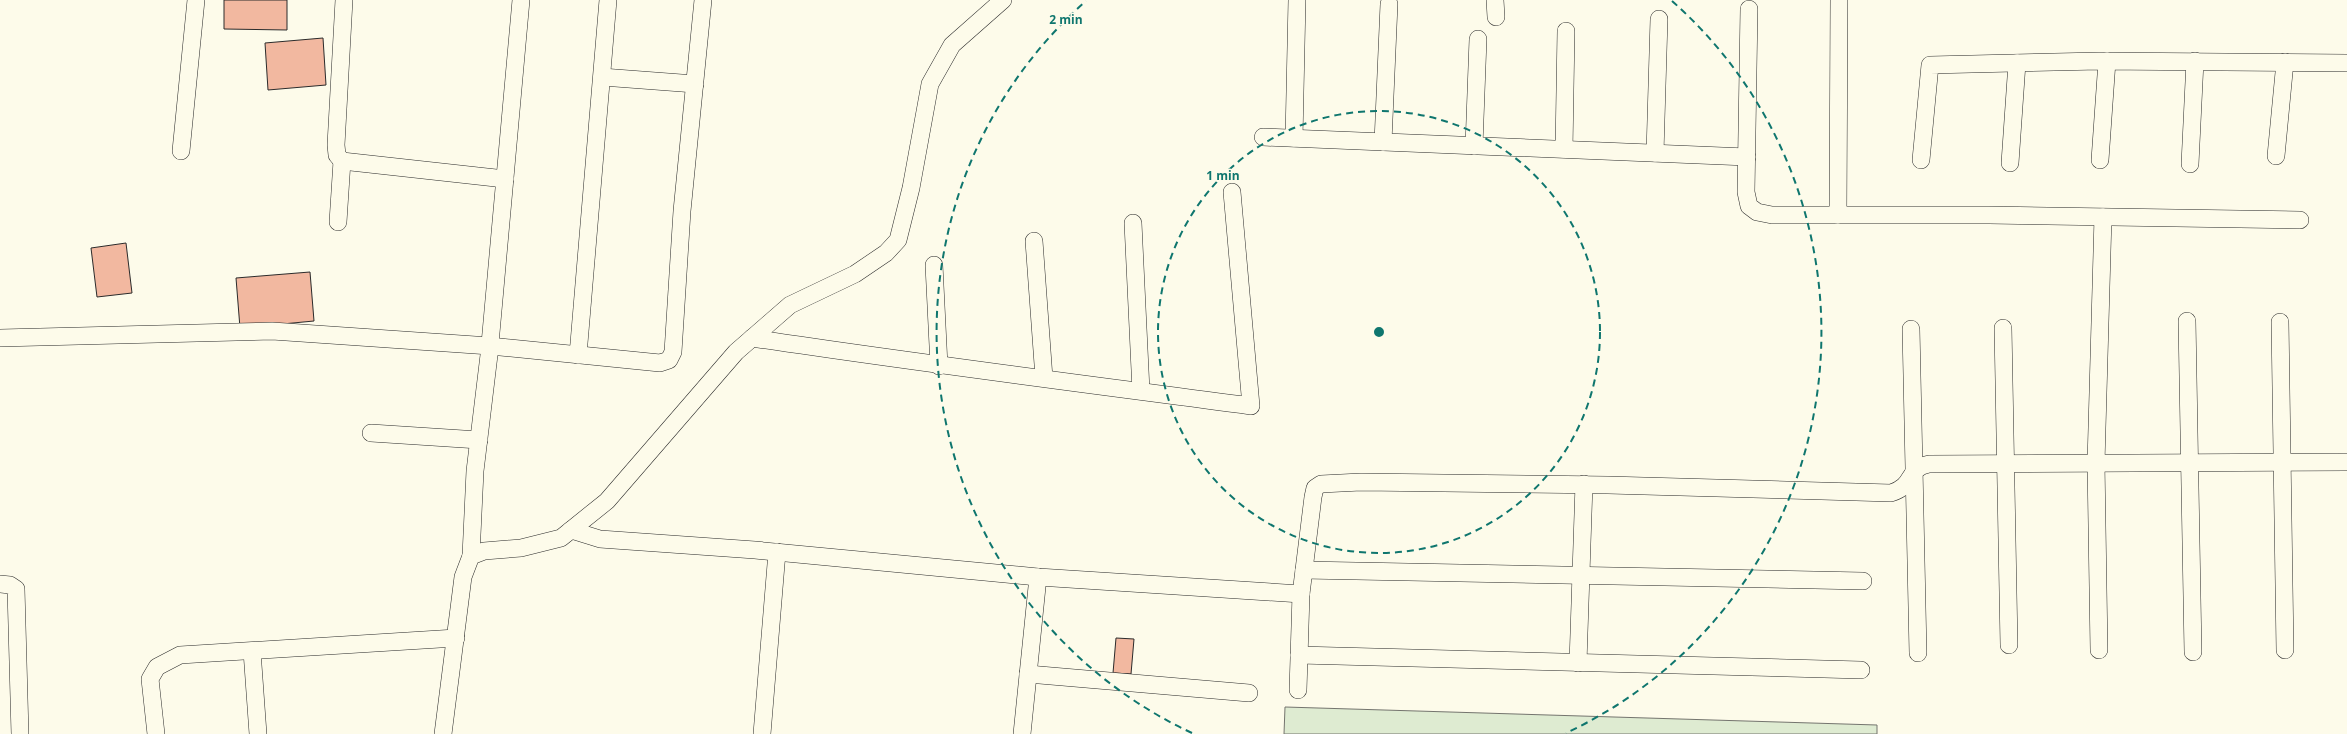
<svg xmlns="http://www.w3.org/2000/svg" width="2347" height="734" font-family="'Open Sans',sans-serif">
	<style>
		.green { fill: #deebd1; stroke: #74746e }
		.building { fill: #f2b8a0; stroke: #2b2b2b }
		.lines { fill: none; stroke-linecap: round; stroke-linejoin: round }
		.minor-casing { stroke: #2b2b2b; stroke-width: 18 }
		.minor { stroke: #fdfbea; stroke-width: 17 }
		.ring { fill: none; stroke: #0f766e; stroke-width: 2; stroke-dasharray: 7 5 }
		.centre { fill: #0f766e; stroke: #fdfbea; stroke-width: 2 }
		.ring-label { font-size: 12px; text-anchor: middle; font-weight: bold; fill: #0f766e; stroke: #fdfbea; stroke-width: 3; stroke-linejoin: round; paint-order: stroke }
	</style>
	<rect width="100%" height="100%" fill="#fdfbea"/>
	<!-- green -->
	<path class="green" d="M1285,707l592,18v9h-593z"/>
	<!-- building -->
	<g class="building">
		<path d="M224,0h63v30l-63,-1z"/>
		<path d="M323,38l3,47 -58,5 -3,-47z"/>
		<path d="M126,243l6,50 -35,4 -6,-49z"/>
		<path d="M310,272l4,49 -74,7 -4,-50z"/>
		<path d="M1116,638l18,1 -3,35 -18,-1z"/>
	</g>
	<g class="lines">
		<defs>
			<g id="minor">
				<path d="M344,0l-8,145 1,10 5,6 163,18"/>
				<path d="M1495,0l1,17"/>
				<path d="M1749,9l-3,183 3,14 8,6 15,3h217l311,5"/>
				<path d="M602,77l93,7"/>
				<path d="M1263,137l484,20"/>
				<path d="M1294,138l3,-138"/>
				<path d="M1383,142l6,-138"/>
				<path d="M1474,146l4,-107"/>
				<path d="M1564,149l2,-118"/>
				<path d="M181,151l15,-151"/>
				<path d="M1655,153l4,-134"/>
				<path d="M2276,156l9,-94"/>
				<path d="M1921,160l9,-95 169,-4 248,2"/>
				<path d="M2100,160l7,-99"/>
				<path d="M2010,163l7,-100"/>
				<path d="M2190,164l5,-103"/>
				<path d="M1838,215l1,-215"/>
				<path d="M338,222l4,-61"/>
				<path d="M1133,223l8,168"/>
				<path d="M1034,241l10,137"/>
				<path d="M934,265l5,101"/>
				<path d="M2187,321l6,331"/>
				<path d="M2280,322l5,328"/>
				<path d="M2003,328l6,317"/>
				<path d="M1911,329l7,324"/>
				<path d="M0,338l272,-7 218,15 170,17 9,-3 4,-8 9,-141 21,-211"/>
				<path d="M752,338c166,25 333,46 499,68l-19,-214"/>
				<path d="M578,355l30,-355"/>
				<path d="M371,433l108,7"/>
				<path d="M571,530l29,9 14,1 141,10 283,27 263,17"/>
				<path d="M471,556l4,-85 14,-116 32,-355"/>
				<path d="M1304,570l559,11"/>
				<path d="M0,584l10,1 6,4 4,145"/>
				<path d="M2099,650l-3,-187 7,-246"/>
				<path d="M252,651l6,83"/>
				<path d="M1299,655l562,15"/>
				<path d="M1578,663l6,-179"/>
				<path d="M1028,674l221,19"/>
				<path d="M1298,690l3,-96 12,-97 2,-9 6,-4 40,-2 247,3 283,8c25,-8 14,-24 38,-29l418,-2"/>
				<path d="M156,734l-6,-55 7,-12 23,-12 276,-17"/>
				<path d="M443,734l20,-157 8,-21 13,-5 37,-3 40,-10 46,-37 129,-149 54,-47 65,-31 31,-21 12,-13 13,-52 19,-104 22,-39 51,-45"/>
				<path d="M762,734l15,-182"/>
				<path d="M1022,734l16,-157"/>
			</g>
		</defs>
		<!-- minor casing -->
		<use href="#minor" class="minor-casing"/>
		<!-- minor -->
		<use href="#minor" class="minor"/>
	</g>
	<!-- distance rings -->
	<g class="ring">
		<circle cx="1379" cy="332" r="221"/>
		<path d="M1192 733A442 442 0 0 1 1086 1M1672 1A442 442 0 0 1 1566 733"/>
	</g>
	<circle cx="1379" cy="332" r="6" class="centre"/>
	<g class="ring-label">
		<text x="1066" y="24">2 min</text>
		<text x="1223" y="180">1 min</text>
	</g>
</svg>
